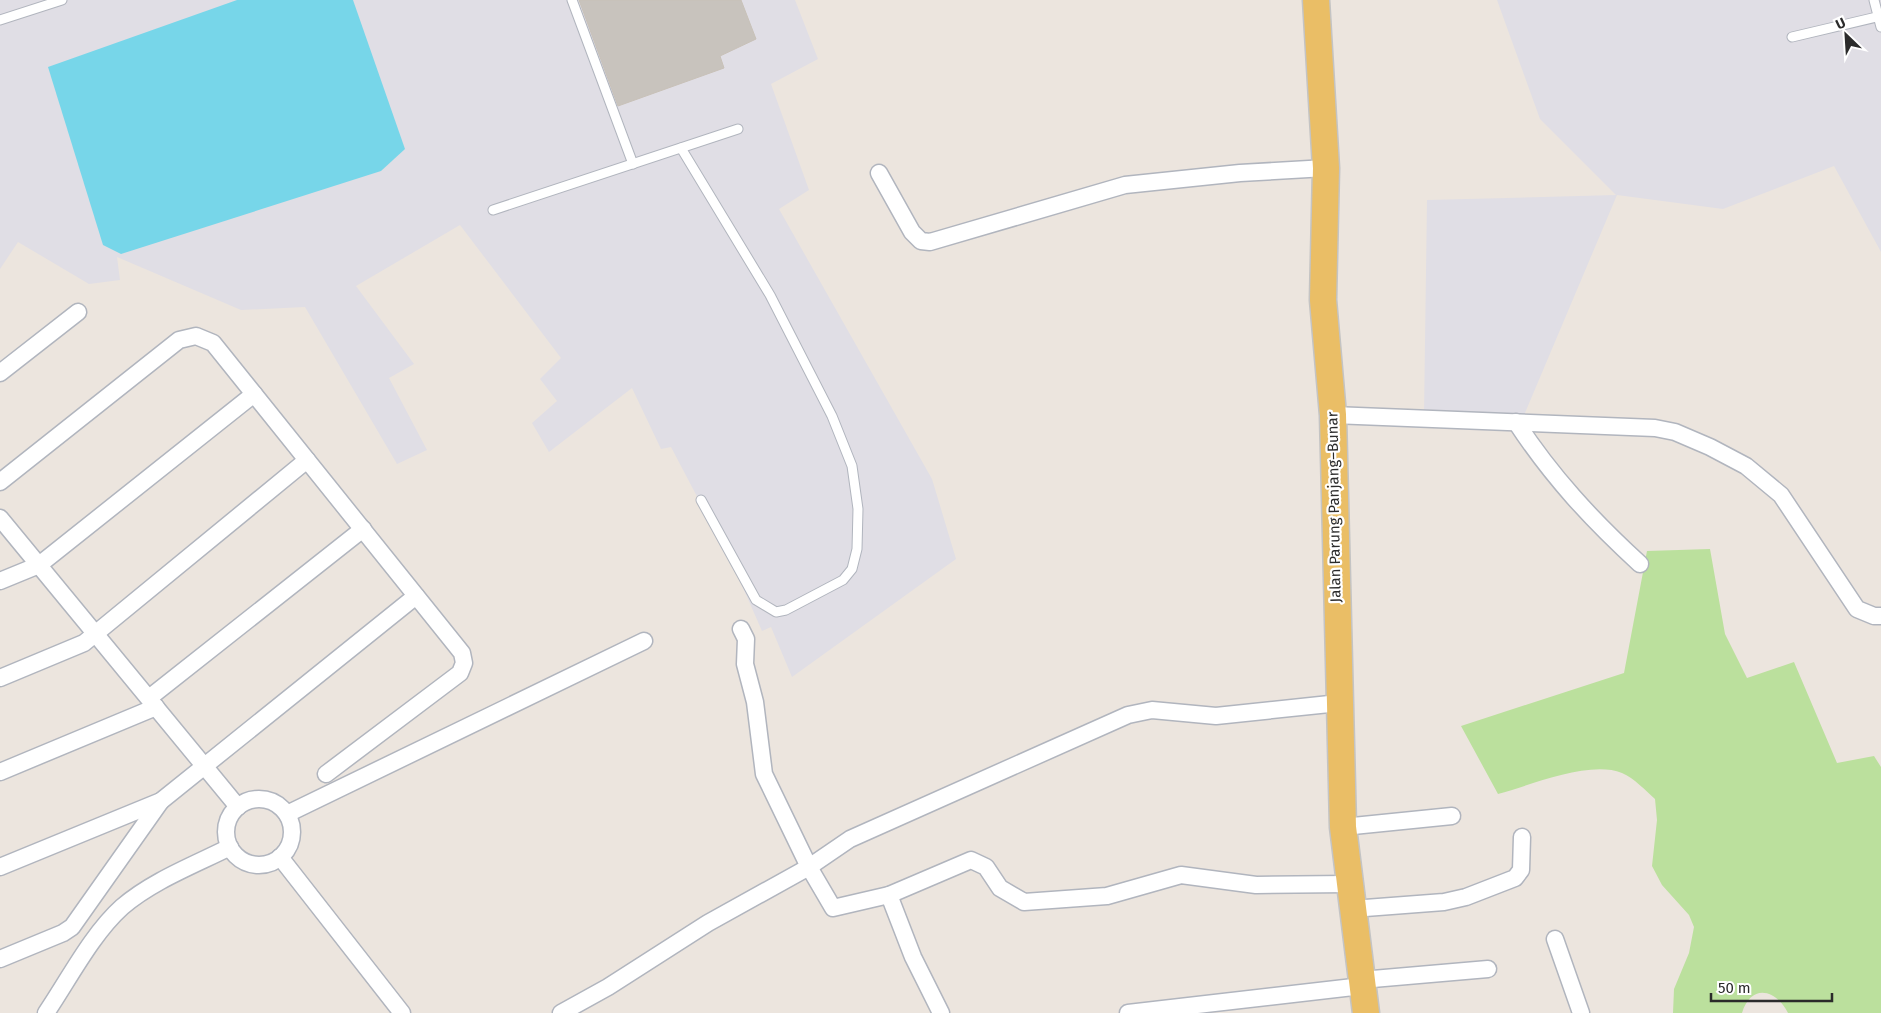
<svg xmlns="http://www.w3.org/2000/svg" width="1881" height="1013" font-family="'Fira Sans',sans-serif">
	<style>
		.industrial { fill: #e0dee5 }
		.green { fill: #bbe09d }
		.water { fill: #77d6e9 }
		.building { fill: #c8c3bd; stroke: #c8c1b8 }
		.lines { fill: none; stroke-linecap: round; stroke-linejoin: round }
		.service-casing { stroke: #b1b5be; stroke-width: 11 }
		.minor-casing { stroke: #b1b5be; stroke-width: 19 }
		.primary-casing { stroke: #c4c4c4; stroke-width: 29 }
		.service { stroke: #fff; stroke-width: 9 }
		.minor { stroke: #fff; stroke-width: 16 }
		.primary { stroke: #eabe66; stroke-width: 26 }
		.labels { text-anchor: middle; stroke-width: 4.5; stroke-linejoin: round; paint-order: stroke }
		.street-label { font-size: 15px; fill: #2b2b2b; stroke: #fff }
	</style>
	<rect width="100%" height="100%" fill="#ece5de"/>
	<!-- industrial -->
	<g class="industrial">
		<path d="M0,0h795l23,59 -47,25 38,106 -30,19 153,270 24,80 -164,118 -21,-50 -9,4 -29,-66 -62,-118 -10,2 -29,-61 -83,64 -17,-29 25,-22 -17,-22 21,-21 -101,-133 -104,61 58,78 -25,14 38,72 -30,14 -92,-157 -64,3 -124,-53 3,23 -31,4 -71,-42 -18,27z"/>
		<path d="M1497,0h384v252l-47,-86 -111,43 -106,-14 -95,225 -98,-5 3,-215 189,-5 -76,-76z"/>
	</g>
	<!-- green -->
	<path class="green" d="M1710,549l15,85 22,44 47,-16 43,101 37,-7 7,11v246h-93c-12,-24 -37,-30 -46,0h-69l1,-24 15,-36 5,-26 -5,-12 -27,-30 -10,-19 5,-46 -2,-21c-9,-8 -21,-21 -33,-26 -33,-13 -90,12 -124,21l-37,-68 163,-53 23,-122z"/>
	<!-- water -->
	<path class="water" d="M237,0h116l52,149 -24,22 -260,83 -18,-9 -55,-178z"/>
	<!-- building -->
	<path class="building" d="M579,0h162l15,39 -36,17 4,12 -106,38z"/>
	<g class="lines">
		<defs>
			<g id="service">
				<path d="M572,0l61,164"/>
				<path d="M1874,0l7,27"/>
				<path d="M0,20l62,-20"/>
				<path d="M1792,37l89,-21"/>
				<path d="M681,148l89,147 62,121 20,50 6,43 -1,40 -5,20 -9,11 -57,30 -10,2 -20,-12 -55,-100"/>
				<path d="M493,210l245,-81"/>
			</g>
			<g id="minor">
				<path d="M879,173l33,59 9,9 9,1 195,-57 115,-12 86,-5"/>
				<path d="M0,373l78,-61"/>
				<path d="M1333,415l322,13 20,4 35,15 36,19 35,29 76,114 17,7h7"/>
				<path d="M1516,422c36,55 76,98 124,142"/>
				<path d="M0,482l179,-142 17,-4 17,7 249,310 2,10 -4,10 -134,101"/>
				<path d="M0,518l238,289"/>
				<path d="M0,581l39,-16 215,-171"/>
				<path d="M741,629l5,10 -1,25 10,38 9,72 45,93 24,41 56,-13 82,-35 15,7 14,21 24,14 83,-6 74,-21 75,10 93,-1"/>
				<path d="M0,678l84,-35 223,-183"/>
				<path d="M149,698l214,-169"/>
				<path d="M0,772l156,-65"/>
				<circle cx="259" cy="832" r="33"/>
				<path d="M287,814l357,-173"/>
				<path d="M1343,827l109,-11"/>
				<path d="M280,857l122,156"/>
				<path d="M0,867l161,-66 255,-205"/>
				<path d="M889,895l24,62 28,56"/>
				<path d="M1352,909l92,-7 22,-5 49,-19 6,-8 1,-33"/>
				<path d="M1555,939l26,74"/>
				<path d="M0,959l63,-26 9,-6 89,-126"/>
				<path d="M1361,980l127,-11"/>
				<path d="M46,1013c23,-34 46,-79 76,-106 30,-26 72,-42 108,-60"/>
				<path d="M561,1013l47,-26 100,-64 101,-56 41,-28 278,-124 24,-5 64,6 123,-13"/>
				<path d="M1128,1013l234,-27"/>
			</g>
			<path id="primary" d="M1316,0l10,168 -3,132 10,115 10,412 23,186"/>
		</defs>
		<!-- service casing -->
		<use href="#service" class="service-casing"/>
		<!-- minor casing -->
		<use href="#minor" class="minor-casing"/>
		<!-- primary casing -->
		<use href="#primary" class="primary-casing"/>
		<!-- service -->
		<use href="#service" class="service"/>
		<!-- minor -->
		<use href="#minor" class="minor"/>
		<!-- primary -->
		<use href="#primary" class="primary"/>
	</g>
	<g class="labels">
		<!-- street labels -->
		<g class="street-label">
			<text transform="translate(1334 507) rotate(-91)" y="5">Jalan Parung Panjang–Bunar</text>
		</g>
	</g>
	<!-- north arrow -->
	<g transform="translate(1846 35) rotate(335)" stroke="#ffffff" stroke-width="4" paint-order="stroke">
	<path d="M0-4L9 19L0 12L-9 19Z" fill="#2b2b2b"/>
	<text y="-8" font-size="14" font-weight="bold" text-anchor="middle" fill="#2b2b2b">U</text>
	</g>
	<!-- scale -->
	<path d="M1711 993v8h121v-8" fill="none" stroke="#2b2b2b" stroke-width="2.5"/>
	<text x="1718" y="993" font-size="15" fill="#2b2b2b" stroke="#ffffff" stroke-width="4" paint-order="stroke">50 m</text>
</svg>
